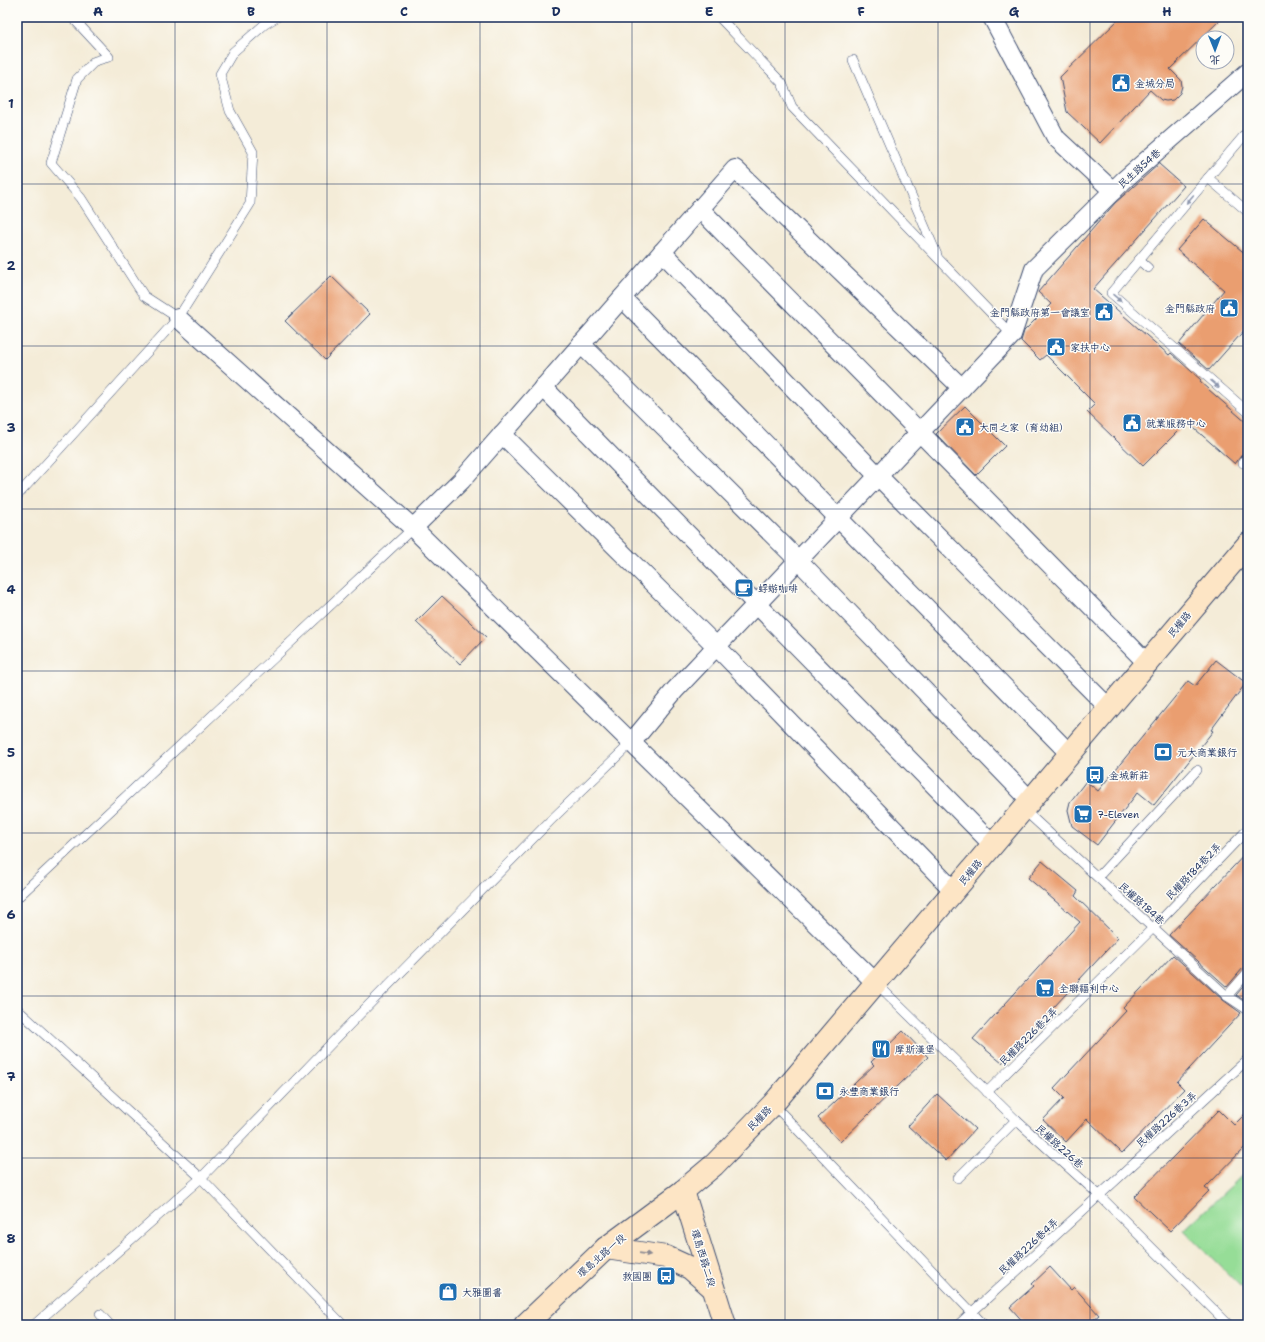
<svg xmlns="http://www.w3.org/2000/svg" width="1265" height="1342" font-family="'Shantell Sans','LXGW WenKai TC',sans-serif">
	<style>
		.green { fill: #96dd97; stroke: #58867a }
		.building { fill: #ea9e6f }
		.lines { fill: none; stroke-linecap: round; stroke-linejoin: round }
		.lane-casing { stroke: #3c4b70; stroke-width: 10 }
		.street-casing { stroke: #3c4b70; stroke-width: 20 }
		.secondary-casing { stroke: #3c4b70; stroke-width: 24 }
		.lane { stroke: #fff; stroke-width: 9 }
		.street { stroke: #fff; stroke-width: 18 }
		.secondary { stroke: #fde5c5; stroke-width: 22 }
		.oneway { fill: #8d97ae }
		.oneway2 { fill: #8c8a92 }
		.grid { fill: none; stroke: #1b2f5e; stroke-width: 1; stroke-opacity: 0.55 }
		.labels { text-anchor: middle; stroke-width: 3; stroke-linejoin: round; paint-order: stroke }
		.poi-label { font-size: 10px; fill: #1b2f5e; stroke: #fdfcf7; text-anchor: start }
		.street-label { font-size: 10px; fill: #1b2f5e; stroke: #fdfcf7 }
		.neatline { fill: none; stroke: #1b2f5e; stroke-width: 1.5 }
		.grid-label { font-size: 13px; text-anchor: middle; font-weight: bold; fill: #1b2f5e }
	</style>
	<rect width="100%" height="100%" fill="#fdfcf7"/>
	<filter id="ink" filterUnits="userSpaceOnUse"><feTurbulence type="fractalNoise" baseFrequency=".025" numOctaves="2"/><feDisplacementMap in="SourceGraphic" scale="8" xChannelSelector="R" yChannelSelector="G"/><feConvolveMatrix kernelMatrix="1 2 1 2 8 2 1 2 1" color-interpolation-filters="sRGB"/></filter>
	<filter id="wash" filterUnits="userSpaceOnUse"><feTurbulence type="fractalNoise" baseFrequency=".012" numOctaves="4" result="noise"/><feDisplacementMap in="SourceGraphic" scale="16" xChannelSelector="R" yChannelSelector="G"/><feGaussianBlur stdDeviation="0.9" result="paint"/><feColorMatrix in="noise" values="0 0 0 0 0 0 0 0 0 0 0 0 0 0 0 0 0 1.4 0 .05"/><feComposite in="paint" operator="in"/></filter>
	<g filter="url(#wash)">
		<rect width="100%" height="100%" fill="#f4ecd8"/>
		<!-- green -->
		<path class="green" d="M1248,1170v113l-7,4 -57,-57z"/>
		<g id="blocks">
			<!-- building -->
			<g class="building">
				<path d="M1121,17h102l-53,52 11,11 1,6 -2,7 -7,7 -7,1 -5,-1 -11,-10 -50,53 -33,-31 -7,-35z"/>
				<path d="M1159,164l25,22 -91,103 76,66 2,-2 30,27 -1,2 48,42v26l-5,3 -8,11 -48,-42 -44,44 -56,-54 8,-8 -49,-49 -6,5 -19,-19 3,-10 27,-27 -13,-12 77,-89z"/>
				<path d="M1204,219l44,37v70l-39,44 -30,-26 45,-54 -47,-40z"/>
				<path d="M331,276l39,38 -45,46 -40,-39z"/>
				<path d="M965,406l40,40 -29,29 -40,-41z"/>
				<path d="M442,596l44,41 -26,27 -44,-42z"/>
				<path d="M1216,660l30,23 -35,47 2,1 -59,74 -16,-13 -41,53 -25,-19 -4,-16 2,-8 16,-21 12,10 90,-110 7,5z"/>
				<path d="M1248,851v115l-5,2 -16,19 -58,-52z"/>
				<path d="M1042,861l36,30 -3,5 43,42 -116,125 -29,-24 107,-117 -52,-44z"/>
				<path d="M1173,955l50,45 18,13 -64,69 7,7 -62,64 -35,-34 -21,23 -23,-22 21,-22 -10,-10 72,-77 -3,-3z"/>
				<path d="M1248,981v22l-12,-8z"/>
				<path d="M903,1031l25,26 -88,85 -22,-24 56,-53 -3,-3z"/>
				<path d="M937,1094l38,35 -29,32 -38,-35z"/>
				<path d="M1219,1110l15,15 14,-14v33l-43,44 4,3 -39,40 -36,-34z"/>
				<path d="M1050,1267l21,23 3,-3 25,28 -12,10h-61l-16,-18 24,-21 -2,-2z"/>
			</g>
		</g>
	</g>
	<g filter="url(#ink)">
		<use href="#blocks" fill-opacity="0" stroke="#3c4b70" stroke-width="1"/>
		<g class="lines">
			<defs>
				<g id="lane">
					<path d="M72,17l37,40 -14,4 -18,18 -26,84 30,35 63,98 34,22"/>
					<path d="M719,17l63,66 10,24 220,228"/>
					<path d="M853,60l84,195"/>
					<path d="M1208,178l40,-47"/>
					<path d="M1248,212l-40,-34 -97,115 137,119"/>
					<path d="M1139,260l9,8"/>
					<path d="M1243,463l5,-7"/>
					<path d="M17,496l161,-178 72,-114 3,-52 -23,-41 -10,-37 13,-22 32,-28 12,-7"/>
					<path d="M1023,809l204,187 21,14"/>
					<path d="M1098,877l99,-107"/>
					<path d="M17,898l396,-370"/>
					<path d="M876,983l140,137 83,75 130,130"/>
					<path d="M1227,996l21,-24"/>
					<path d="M17,1009l184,169 142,147"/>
					<path d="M987,1092l166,-164 95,-99"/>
					<path d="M773,1104l211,221"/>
					<path d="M958,1178l58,-58"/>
					<path d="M100,1314l10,11"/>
					<path d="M34,1325l167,-147 149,-154 200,-203 81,-78"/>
					<path d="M958,1325l290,-266"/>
				</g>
				<g id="street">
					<path d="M992,17l64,121 57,53"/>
					<path d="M700,209l447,454"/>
					<path d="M662,252l216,224 231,232"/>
					<path d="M622,298l448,456"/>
					<path d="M178,318l235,210 463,455"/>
					<path d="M581,344l217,216 232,240"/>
					<path d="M543,387l450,458"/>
					<path d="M502,434l214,212 238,245"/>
					<path d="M413,528l49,-48 273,-311 227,219"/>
					<path d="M631,743l44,-53 337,-355 22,-66 90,-89 124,-108"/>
				</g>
				<g id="secondary">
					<path d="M683,1191l42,134"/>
					<path d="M606,1248l60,9 24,11 23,20"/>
					<path d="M525,1325l81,-77 77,-57 31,-26 59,-61 475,-560"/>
				</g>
			</defs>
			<!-- lane casing -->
			<use href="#lane" class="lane-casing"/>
			<!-- street casing -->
			<use href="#street" class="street-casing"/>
			<!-- secondary casing -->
			<use href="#secondary" class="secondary-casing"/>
			<!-- lane -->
			<use href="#lane" class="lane"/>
			<!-- street -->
			<use href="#street" class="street"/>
			<!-- secondary -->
			<use href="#secondary" class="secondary"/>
		</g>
		<!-- one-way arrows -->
		<defs><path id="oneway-solid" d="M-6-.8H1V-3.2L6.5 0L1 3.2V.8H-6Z"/></defs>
		<g class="oneway">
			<use href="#oneway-solid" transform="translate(1190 199) rotate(130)"/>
			<use href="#oneway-solid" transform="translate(1117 298) rotate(41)"/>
			<use href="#oneway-solid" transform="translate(1215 384) rotate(41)"/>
		</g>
		<use class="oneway2" href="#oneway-solid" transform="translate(645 1254) rotate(8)"/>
	</g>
	<!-- grid -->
	<path class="grid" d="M175,17v1308M327,17v1308M480,17v1308M632,17v1308M785,17v1308M938,17v1308M1090,17v1308M17,184h1231M17,346h1231M17,509h1231M17,671h1231M17,833h1231M17,996h1231M17,1158h1231"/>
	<!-- icons -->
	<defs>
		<symbol id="civic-square" viewBox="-11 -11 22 22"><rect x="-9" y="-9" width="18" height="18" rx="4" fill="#1f6fb2" stroke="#fdfcf7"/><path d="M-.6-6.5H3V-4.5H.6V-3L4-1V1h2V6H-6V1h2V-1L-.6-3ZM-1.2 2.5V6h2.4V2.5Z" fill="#fff"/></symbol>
		<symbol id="cafe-square" viewBox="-11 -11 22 22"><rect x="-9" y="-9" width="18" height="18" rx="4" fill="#1f6fb2" stroke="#fdfcf7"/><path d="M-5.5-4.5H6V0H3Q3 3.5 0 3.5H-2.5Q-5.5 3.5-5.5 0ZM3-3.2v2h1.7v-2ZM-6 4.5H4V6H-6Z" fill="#fff"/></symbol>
		<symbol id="bank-square" viewBox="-11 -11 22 22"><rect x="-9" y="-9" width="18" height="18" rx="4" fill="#1f6fb2" stroke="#fdfcf7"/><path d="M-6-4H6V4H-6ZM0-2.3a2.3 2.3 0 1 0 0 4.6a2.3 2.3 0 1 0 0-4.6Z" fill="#fff"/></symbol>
		<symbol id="bus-square" viewBox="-11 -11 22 22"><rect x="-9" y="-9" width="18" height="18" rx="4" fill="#1f6fb2" stroke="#fdfcf7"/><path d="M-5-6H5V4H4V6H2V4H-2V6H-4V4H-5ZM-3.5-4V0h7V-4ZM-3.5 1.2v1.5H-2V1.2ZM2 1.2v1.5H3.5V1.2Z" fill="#fff"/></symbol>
		<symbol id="supermarket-square" viewBox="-11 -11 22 22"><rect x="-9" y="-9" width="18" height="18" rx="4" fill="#1f6fb2" stroke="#fdfcf7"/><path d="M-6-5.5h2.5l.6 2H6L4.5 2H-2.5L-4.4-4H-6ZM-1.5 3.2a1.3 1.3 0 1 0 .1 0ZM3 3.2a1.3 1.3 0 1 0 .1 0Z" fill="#fff"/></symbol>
		<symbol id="restaurant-square" viewBox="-11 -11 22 22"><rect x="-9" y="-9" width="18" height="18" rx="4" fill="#1f6fb2" stroke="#fdfcf7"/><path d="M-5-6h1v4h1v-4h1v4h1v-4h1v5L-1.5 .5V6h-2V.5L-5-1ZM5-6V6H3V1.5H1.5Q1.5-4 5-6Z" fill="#fff"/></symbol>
		<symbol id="shop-square" viewBox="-11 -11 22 22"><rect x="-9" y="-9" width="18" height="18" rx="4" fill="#1f6fb2" stroke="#fdfcf7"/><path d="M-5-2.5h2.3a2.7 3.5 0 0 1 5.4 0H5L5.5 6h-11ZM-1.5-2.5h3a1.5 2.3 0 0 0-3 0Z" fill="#fff"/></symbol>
	</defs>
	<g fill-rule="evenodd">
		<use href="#civic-square" x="1110" y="72" width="22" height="22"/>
		<use href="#civic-square" x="1218" y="297" width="22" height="22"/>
		<use href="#civic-square" x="1093" y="301" width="22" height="22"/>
		<use href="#civic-square" x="1045" y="336" width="22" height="22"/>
		<use href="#civic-square" x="1121" y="412" width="22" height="22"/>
		<use href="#civic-square" x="954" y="416" width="22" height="22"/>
		<use href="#cafe-square" x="733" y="577" width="22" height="22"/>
		<use href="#bank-square" x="1152" y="741" width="22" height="22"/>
		<use href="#bus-square" x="1084" y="764" width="22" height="22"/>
		<use href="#supermarket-square" x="1072" y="803" width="22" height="22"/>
		<use href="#supermarket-square" x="1034" y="977" width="22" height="22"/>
		<use href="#restaurant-square" x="870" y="1038" width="22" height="22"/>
		<use href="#bank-square" x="814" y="1080" width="22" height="22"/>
		<use href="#bus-square" x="655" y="1265" width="22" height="22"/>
		<use href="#shop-square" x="437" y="1281" width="22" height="22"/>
	</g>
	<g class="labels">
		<!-- poi labels -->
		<g class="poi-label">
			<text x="1135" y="87">金城分局</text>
			<text x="1215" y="312" text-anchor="end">金門縣政府</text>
			<text x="1090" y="316" text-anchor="end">金門縣政府第一會議室</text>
			<text x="1070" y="351">家扶中心</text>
			<text x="1146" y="427">就業服務中心</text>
			<text x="979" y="431">大同之家（育幼組）</text>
			<text x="758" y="592">蜉蝣咖啡</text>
			<text x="1177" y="756">元大商業銀行</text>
			<text x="1109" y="779">金城新莊</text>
			<text x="1097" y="818">7-Eleven</text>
			<text x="1059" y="992">全聯福利中心</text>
			<text x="895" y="1053">摩斯漢堡</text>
			<text x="839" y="1095">永豐商業銀行</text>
			<text x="652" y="1280" text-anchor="end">救國團</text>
			<text x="462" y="1296">大雅圖書</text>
		</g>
		<!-- street labels -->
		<g class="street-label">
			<text transform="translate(1139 168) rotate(-42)" y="4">民生路54巷</text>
			<text transform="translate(1179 624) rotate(-50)" y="4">民權路</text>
			<text transform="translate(1193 871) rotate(-46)" y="4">民權路184巷2弄</text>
			<text transform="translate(970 872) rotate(-50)" y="4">民權路</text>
			<text transform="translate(1142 903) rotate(42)" y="4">民權路184巷</text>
			<text transform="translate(1028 1036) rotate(-45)" y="4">民權路226巷2弄</text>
			<text transform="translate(759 1118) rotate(-46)" y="4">民權路</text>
			<text transform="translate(1166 1119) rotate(-42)" y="4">民權路226巷3弄</text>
			<text transform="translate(1060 1146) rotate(42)" y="4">民權路226巷</text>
			<text transform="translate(1028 1246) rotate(-43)" y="4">民權路226巷4弄</text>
			<text transform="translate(601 1255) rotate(-41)" y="4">環島北路一段</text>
			<text transform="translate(704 1258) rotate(73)" y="4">環島西路二段</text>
		</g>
	</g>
	<!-- margin -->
	<rect width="1265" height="1342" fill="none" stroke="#fdfcf7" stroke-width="44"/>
	<!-- north arrow -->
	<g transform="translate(1215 50) rotate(179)"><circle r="19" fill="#fdfcf7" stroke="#a3aaba"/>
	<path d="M0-3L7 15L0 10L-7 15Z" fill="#1f6fb2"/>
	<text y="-6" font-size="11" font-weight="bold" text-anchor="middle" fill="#1b2f5e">北</text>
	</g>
	<rect x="22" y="22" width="1221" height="1298" class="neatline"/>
	<g class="grid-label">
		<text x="98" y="16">A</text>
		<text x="251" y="16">B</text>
		<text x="404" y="16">C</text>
		<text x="556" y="16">D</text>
		<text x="709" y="16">E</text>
		<text x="861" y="16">F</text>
		<text x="1014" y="16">G</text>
		<text x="1167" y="16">H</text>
		<text x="11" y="108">1</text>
		<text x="11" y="270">2</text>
		<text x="11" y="432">3</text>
		<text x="11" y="594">4</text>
		<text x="11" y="757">5</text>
		<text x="11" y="919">6</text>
		<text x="11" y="1081">7</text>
		<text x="11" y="1243">8</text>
	</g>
</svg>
